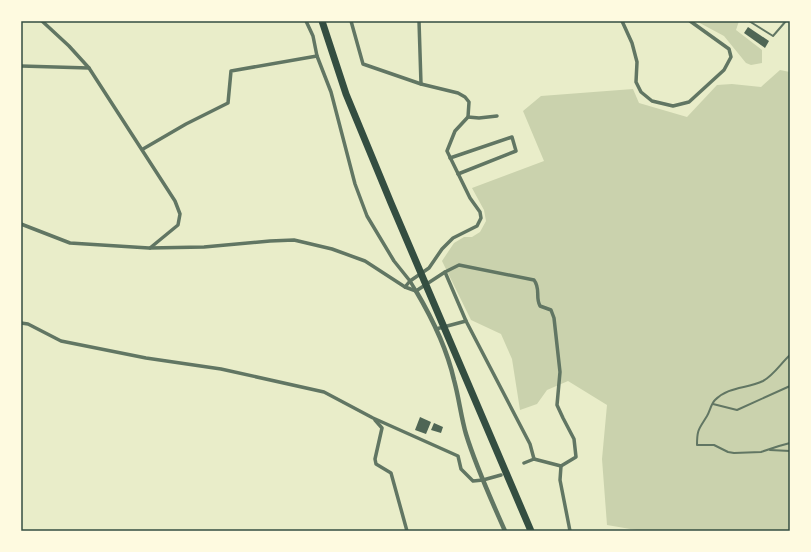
<svg xmlns="http://www.w3.org/2000/svg" width="811" height="552" font-family="'Archivo Narrow',sans-serif">
	<style>
		.green { fill: #cad2ad }
		.building { fill: #4f6655 }
		.lines { fill: none; stroke-linecap: round; stroke-linejoin: round }
		.service { stroke: #617663; stroke-width: 2 }
		.minor { stroke: #617663; stroke-width: 3.5 }
		.tertiary { stroke: #617663; stroke-width: 4.5 }
		.motorway { stroke: #344e41; stroke-width: 7 }
		.neatline { fill: none; stroke: #344e41; stroke-width: 1.5 }
	</style>
	<rect width="100%" height="100%" fill="#e9edc9"/>
	<!-- green -->
	<g class="green">
		<path d="M696,21h43l-3,9 26,20v13l-11,2 -5,-2 -22,-27z"/>
		<path d="M780,70l10,2v459h-148l-35,-6 -5,-66 5,-54 -39,-24 -21,9 -10,14 -17,6 -8,-51 -11,-25 -30,-14 -29,-59 12,-18 10,-6h8l8,-5 6,-11 -2,-11 -12,-22 72,-27 -21,-50 18,-15 92,-7 6,14 48,14 30,-32 15,-1 29,3z"/>
	</g>
	<!-- building -->
	<g class="building">
		<path d="M748,27l21,14 -4,7 -21,-15z"/>
		<path d="M420,417l11,5 -5,12 -11,-4z"/>
		<path d="M434,423l9,4 -2,6 -10,-3z"/>
	</g>
	<g class="lines">
		<!-- service -->
		<g class="service">
			<path d="M749,21l24,15 13,-15"/>
			<path d="M790,355c-9,8 -16,20 -27,26 -16,8 -34,5 -48,19 -4,4 -5,11 -8,16 -8,13 -10,13 -10,29h17l14,7 6,1 27,-1 18,-6 11,-3"/>
			<path d="M713,404l24,6 53,-24"/>
			<path d="M770,450l20,1"/>
		</g>
		<!-- minor -->
		<g class="minor">
			<path d="M42,21l27,25 20,22 86,133 5,13 -2,11 -28,23"/>
			<path d="M306,21l7,15 4,20 14,36 24,92 12,32 27,45 16,20 6,10"/>
			<path d="M351,21l12,43 58,20 37,9 7,4 4,5 -1,15 -13,14 -8,20 23,47 10,14 1,6 -4,8 -24,12 -11,11 -13,19 -19,13 -5,6"/>
			<path d="M419,21l2,63"/>
			<path d="M622,21l10,22 5,19 -1,20 5,10 11,9 21,5 16,-4 35,-32 7,-13 -2,-8 -39,-28"/>
			<path d="M21,66l68,2"/>
			<path d="M468,117l11,1 18,-2"/>
			<path d="M143,149l43,-25 42,-21 3,-32 86,-15"/>
			<path d="M450,158l62,-21 4,14 -58,23"/>
			<path d="M21,224l49,19 79,5 55,-1 66,-6 24,-1 38,9 33,12 40,26 11,4 29,-19 14,-7 75,15c7,9 1,17 6,26l11,4 3,8 6,54 -3,33 6,13 11,21 2,18 -15,9 -27,-7 -10,4"/>
			<path d="M445,272l21,49 64,123 4,15"/>
			<path d="M21,323l7,1 33,17 85,17 75,11 103,23 49,26 85,38 3,13 12,12 10,-1 18,-5"/>
			<path d="M436,329l30,-8"/>
			<path d="M375,420l7,8 -7,31 1,5 15,9 16,58"/>
			<path d="M561,466l-1,14 10,51"/>
		</g>
		<!-- tertiary -->
		<path class="tertiary" d="M416,291c16,27 31,58 38,89 5,18 7,37 12,54 10,33 25,65 39,97"/>
		<!-- motorway -->
		<path class="motorway" d="M322,21l24,73 45,109 140,328"/>
	</g>
	<!-- border -->
	<rect width="811" height="552" fill="none" stroke="#fefae0" stroke-width="44"/>
	<rect x="22" y="22" width="767" height="508" class="neatline"/>
</svg>
